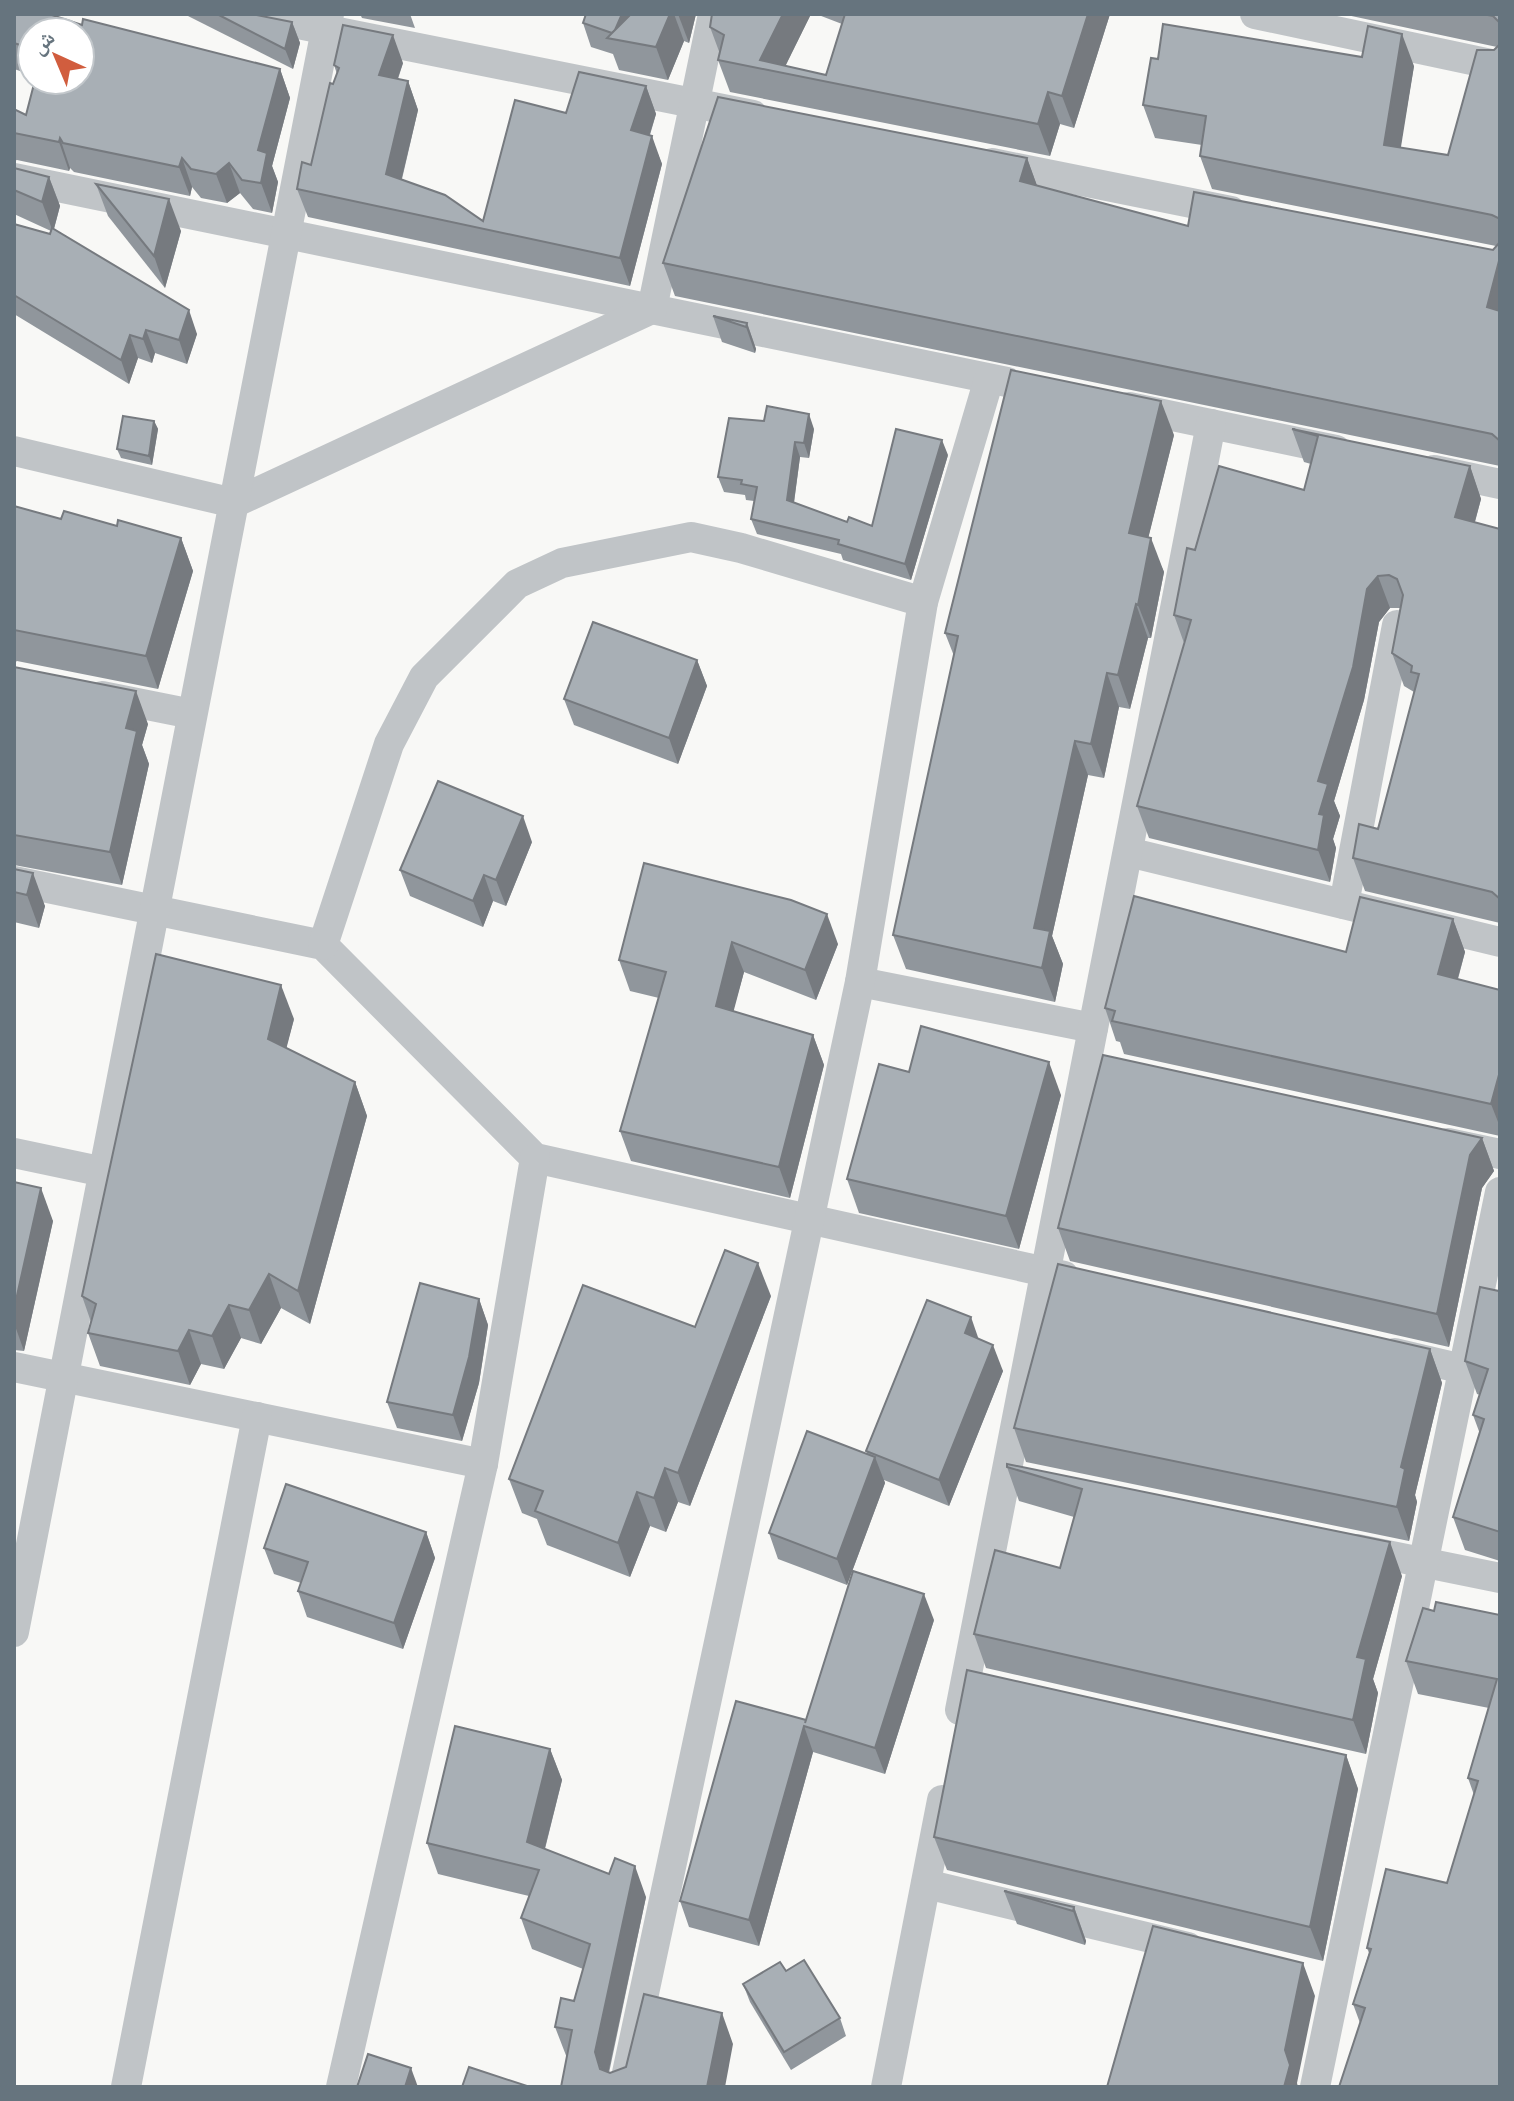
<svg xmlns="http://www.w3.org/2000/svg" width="1514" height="2101" font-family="'Noto Sans','Noto Naskh Arabic',sans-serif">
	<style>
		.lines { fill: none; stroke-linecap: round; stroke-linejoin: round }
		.street { stroke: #c0c4c7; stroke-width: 30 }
		.wall { fill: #90969c }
		.shaded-wall { fill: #767a7f }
		.building { fill: #a8afb5; stroke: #767a7f; stroke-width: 2 }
	</style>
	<rect width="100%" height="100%" fill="#f8f8f6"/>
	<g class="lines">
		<!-- street -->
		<g class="street">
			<path d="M248,14l505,101"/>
			<path d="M1255,14l245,52"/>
			<path d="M992,163l239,48"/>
			<path d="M14,178l993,204"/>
			<path d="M1129,407l207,43"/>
			<path d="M14,451l220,52 418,-194 61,-295"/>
			<path d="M1434,470l66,14"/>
			<path d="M102,696l90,18"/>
			<path d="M1128,852l372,90"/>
			<path d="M14,881l309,64 212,213 529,118"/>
			<path d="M1344,904l53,-279"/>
			<path d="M323,945l66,-201 35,-67 93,-93 45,-21 129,-26 50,11 182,54"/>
			<path d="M860,982l233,46"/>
			<path d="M1448,1143l52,11"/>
			<path d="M14,1153l90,19"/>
			<path d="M1395,1353l68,16"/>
			<path d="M14,1367l469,97"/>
			<path d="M1357,1549l143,29"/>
			<path d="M14,1632l315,-1618"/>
			<path d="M960,1710l251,-1286"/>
			<path d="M926,1884l262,63"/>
			<path d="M126,2087l131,-670"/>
			<path d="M341,2087l142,-623 52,-306"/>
			<path d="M624,2087l236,-1105 63,-380 66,-223"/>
			<path d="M886,2087l56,-287"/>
			<path d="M1315,2087l185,-895"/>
		</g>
	</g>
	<!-- wall -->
	<g class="wall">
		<path d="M14,14l68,11 198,44 10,29 -18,68 6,16 -6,31 -19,-4 -13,-16 -13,10 -26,-5 -9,-11 -2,9 -116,-24 -4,-4 -1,3 -52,-11 -3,1v-52l12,6 54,-35 -48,-48v43l-18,-6z"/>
		<path d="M184,14h67l41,8 8,21 -7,26z"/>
		<path d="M360,14h50l5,14 -53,-10z"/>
		<path d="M586,14h110l-7,29 -5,-2 -16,39 -49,-10 -6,-16 -22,-7 -8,-24z"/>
		<path d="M712,14h99l-26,52 41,9 16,-51 -26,-10h294l-36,114 -14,-4 -10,32 -320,-64 -12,-32 2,-6 -10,-27z"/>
		<path d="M1342,14h158v452l-825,-170 -12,-33 364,-105 10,28 151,40 305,24 3,-4 -284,-57 -12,-33 2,-11 -47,-7 -12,-33 271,-39 -14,82 48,7 46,-105 3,-3z"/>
		<path d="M403,63l-5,16 10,2 10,29 -16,69 81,42 83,-108 80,-27 10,28 -6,21 12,29 -32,122 -322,-69 -11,-28 14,-24 26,-91 -3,-9z"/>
		<path d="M14,168l35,9 11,29 -6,23 143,105 -10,30 -32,-11 -3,10 -14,-5 -9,26 -115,-70v-90l36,10 1,-3 -37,-17z"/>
		<path d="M96,184l85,47 -16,57 -57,-72z"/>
		<path d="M713,316l34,7 9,26 -1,4 -33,-11z"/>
		<path d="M154,421l4,8 -6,36 -31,-7 -4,-9z"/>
		<path d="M814,429l-5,29 -9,-1 -6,46 53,19 25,4 76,-71 -37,125 -68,-20 -2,-6 -84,-20 -6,-15 3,-18 -8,-1 -1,-5 -21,-3 -6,-15z"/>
		<path d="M1292,429l178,37 11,33 -6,23 25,7v394l-135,-32 -12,-33 25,-29 36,-137 -10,-6 -12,-33 8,-45h-10l-11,14 -15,78 -30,101 6,15 -7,23 3,9 -6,34 -181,-44 -12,-32 47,-163 -10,-28 21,-65 109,-60 7,-26 -7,-2z"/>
		<path d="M1174,435l-26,103 16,34 -13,66h-3l-18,71 -11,-2 -15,71 -16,-3 -36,161 11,28 -8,38 -149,-33 -13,-34 61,-279 -9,-23z"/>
		<path d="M14,506l47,13 56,7 64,12 12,33 -35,118 -141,-28 -3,2z"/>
		<path d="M697,660l10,26 -29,78 -104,-39 -10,-26z"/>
		<path d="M14,667l134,57 -6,21 7,19 -27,121 -108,-20z"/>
		<path d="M532,842l-26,64 -13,-5 -10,26 -73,-31 -10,-26z"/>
		<path d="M644,863l194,81 -22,56 -72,-28 -11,39 80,24 11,30 -34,133 -159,-37 -11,-30 39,-133 -29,-7 -11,-31z"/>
		<path d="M14,869l31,37 -6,22 -25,-6z"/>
		<path d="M1453,919l12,33 -7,27 42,11v146l-376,-82 -4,-12 -4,-1 -11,-33 241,-56z"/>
		<path d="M294,1019l-8,29 69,34 12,34 -57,208 -29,-16 -20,36 -20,-6 -17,31 -23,-5 -11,21 -90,-19 -12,-33 3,-11 -9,-26z"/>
		<path d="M909,1072l152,23 -42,154 -160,-36 -12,-34z"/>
		<path d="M1482,1138l12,33 -12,17 -33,159 -379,-86 -12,-33z"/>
		<path d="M14,1182l39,39 -29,130 -10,-1z"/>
		<path d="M1500,1288v273l-35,-11 -12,-33 27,-83 -7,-19 7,-20 -3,-1 -12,-33z"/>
		<path d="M771,1296l-81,210 -12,-4 -12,30 -16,-6 -20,51 -83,-32 -10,-26 -15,-6 -13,-34 186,-152z"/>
		<path d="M479,1299l9,26 -9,58 -17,58 -65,-13 -10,-26z"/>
		<path d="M979,1339l24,32 -54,135 -65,-26 1,3 -38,102 -69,-26 -9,-26 98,-79 -1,-3z"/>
		<path d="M1430,1349l12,34 -27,112 2,7 -8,39 -383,-79 -12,-34z"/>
		<path d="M1007,1467l395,109 -29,103 5,14 -12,61 -380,-86 -12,-34 86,-66 14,-51 -55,-16z"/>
		<path d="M426,1532l9,26 -32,91 -96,-32 -9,-26 3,-8 -27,-9 -10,-26z"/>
		<path d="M1434,1611l66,4v472l-140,-64 -7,-19 16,-51 -2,-5 80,-65 27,-88 -6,-17 21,-70 -71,-14 -12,-33z"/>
		<path d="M934,1620l-49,154 -72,-22 -54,194 -70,-19 -9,-26 126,-181z"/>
		<path d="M550,1749l12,31 -17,69 101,48 -37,176 124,-29 -172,43 6,-29 -12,-31 19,-26 9,-32 -51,-20 -11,-31 8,-22 -91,-22 -11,-31z"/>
		<path d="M1346,1755l12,34 -35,172 -376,-91 -13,-33z"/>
		<path d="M1004,1891l70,16 12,34 -1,4 -68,-21z"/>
		<path d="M786,1971l54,47 6,18 -55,34 -41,-68 -7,-18z"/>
	</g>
	<!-- shaded-wall -->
	<g class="shaded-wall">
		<path d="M622,14h20l-29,19z"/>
		<path d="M670,14h4l10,27 -16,39 -12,-33z"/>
		<path d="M678,14h18l-7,29z"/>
		<path d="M783,14h28l-29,59 -22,-13z"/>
		<path d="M1088,14h22l-36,114 -12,-32z"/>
		<path d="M292,22l8,21 -7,26 -8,-20z"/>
		<path d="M1402,34l12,32 -18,112 -12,-33z"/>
		<path d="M393,35l10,28 -14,40 -10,-28z"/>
		<path d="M280,69l10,29 -18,68 6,16 -6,31 -11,-30 -3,-33z"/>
		<path d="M408,81l10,29 -22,92 -10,-28z"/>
		<path d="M646,86l10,28 -14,45 -11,-29z"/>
		<path d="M1048,92l12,32 -10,32 -12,-32z"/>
		<path d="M652,136l10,28 -32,122 -10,-28z"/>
		<path d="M60,138l10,30 -1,3 -10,-29z"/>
		<path d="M182,158l10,29 -2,9 -11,-29z"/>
		<path d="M1027,158l12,33 -19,-10z"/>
		<path d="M229,163l11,30 -13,10 -11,-29z"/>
		<path d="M49,177l11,29 -7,26 -11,-30z"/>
		<path d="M169,199l12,32 -16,57 -11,-32z"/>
		<path d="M1500,257v77l-13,-27z"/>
		<path d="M189,310l8,24 -10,30 -8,-24z"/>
		<path d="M747,323l9,26 -1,4 -9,-26z"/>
		<path d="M146,330l9,23 -3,10 -9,-24z"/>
		<path d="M130,335l8,23 -9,26 -8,-24z"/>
		<path d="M1161,401l13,34 -33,132 -12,-34z"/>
		<path d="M809,414l5,15 -5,29 -5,-15z"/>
		<path d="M154,421l4,8 -6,36 -3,-9z"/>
		<path d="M942,440l6,15 -37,125 -6,-16z"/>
		<path d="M795,442l5,15 -8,59 -5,-16z"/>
		<path d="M1470,466l11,33 -14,51 -12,-33z"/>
		<path d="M181,538l12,33 -35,118 -12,-33z"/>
		<path d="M1151,538l13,34 -13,66 -13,-33z"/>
		<path d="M1378,576l12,32 -11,14 -15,78 -30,101 6,15 -7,23 3,9 -6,34 -12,-32v-69l49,-192z"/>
		<path d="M1136,604l12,34 -18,71 -12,-34z"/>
		<path d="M697,660l10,26 -29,78 -9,-26z"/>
		<path d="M1107,673l12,34 -15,71 -13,-34z"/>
		<path d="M136,691l12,33 -6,21 7,19 -27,121 -12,-33 16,-124z"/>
		<path d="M1075,741l13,34 -36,161 11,28 -8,38 -13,-34 -8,-40z"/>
		<path d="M523,816l9,26 -26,64 -10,-26z"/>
		<path d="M33,873l12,33 -6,22 -12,-33z"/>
		<path d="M484,875l9,26 -10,26 -10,-26z"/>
		<path d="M827,914l11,30 -22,56 -11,-30z"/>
		<path d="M1453,919l12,33 -15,54 -12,-32z"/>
		<path d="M732,942l12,30 -17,64 -11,-30z"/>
		<path d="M281,985l13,34 -14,54 -12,-34z"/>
		<path d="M813,1035l11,30 -34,133 -11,-31z"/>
		<path d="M1049,1062l12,33 -42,154 -13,-33z"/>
		<path d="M1500,1071v56l-9,-23z"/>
		<path d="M355,1082l12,34 -57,208 -12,-33z"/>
		<path d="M1482,1138l12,33 -12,17 -33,159 -12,-33 33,-159z"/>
		<path d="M41,1188l12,33 -29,130 -10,-28v-14z"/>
		<path d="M758,1263l13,33 -81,210 -12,-33z"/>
		<path d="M269,1274l12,34 -20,36 -12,-34z"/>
		<path d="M479,1299l9,26 -9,58 -17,58 -9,-26z"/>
		<path d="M229,1305l12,33 -17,31 -12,-33z"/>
		<path d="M971,1317l9,26 -15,-10z"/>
		<path d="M189,1330l12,34 -11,21 -12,-34z"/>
		<path d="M993,1345l10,26 -54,135 -10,-26z"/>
		<path d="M1430,1349l12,34 -27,112 2,7 -8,39 -12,-34 4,-40z"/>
		<path d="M875,1457l10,26 -38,102 -10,-26z"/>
		<path d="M665,1468l13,34 -12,30 -12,-34z"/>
		<path d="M637,1492l13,34 -20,51 -12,-34z"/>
		<path d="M426,1532l9,26 -32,91 -9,-26z"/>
		<path d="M1390,1542l12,34 -29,103 5,14 -12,61 -13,-34 4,-63z"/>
		<path d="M924,1594l10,26 -49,154 -10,-26z"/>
		<path d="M804,1726l9,26 -54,194 -10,-26z"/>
		<path d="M550,1749l12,31 -23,91 -12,-29z"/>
		<path d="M1346,1755l12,34 -35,172 -13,-34z"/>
		<path d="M635,1866l11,31 -40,186 1,4 -12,-35z"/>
		<path d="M1074,1907l12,34 -1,4 -12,-34z"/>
		<path d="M1303,1963l12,33 -18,87 1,4h-14l1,-37z"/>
		<path d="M722,2013l11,31 -8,43h-18z"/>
		<path d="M411,2068l7,19h-13z"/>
	</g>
	<!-- building -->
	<g class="building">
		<path d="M14,14h35l33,11 1,-6 197,50 -22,81 9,3 -6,30 -19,-3 -13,-17 -13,11 -25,-5 -9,-11 -3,9 -116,-24 -3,-5 -1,4 -45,-9v-24l12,6 9,-35h45v-48h-48v17l-18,-6z"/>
		<path d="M217,14h34l41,8 -7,27z"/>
		<path d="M586,14h36l-7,16 -3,3 -29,-10z"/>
		<path d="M631,14h39l-14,33 -49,-9z"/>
		<path d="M712,14h71l-23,46 66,15 19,-61h243l-26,82 -14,-4 -10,32 -320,-64 6,-25 -14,-8z"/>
		<path d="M1482,14h18v9l-7,-7z"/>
		<path d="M1163,24l199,33 6,-31 34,8 -18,111 64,10 29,-105h17l6,-6v175l-8,-4 -292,-59 6,-40 -63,-11 8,-47 7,1z"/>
		<path d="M343,25l50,10 -14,40 29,6 -22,93 59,21 38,26 32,-121 51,13 13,-41 67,14 -15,44 21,6 -32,122 -323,-69 5,-27 9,3 19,-82 3,1 6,-16 -5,-3z"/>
		<path d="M718,97l309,61 -7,23 168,45 6,-34 299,58 7,-8v15l-13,50 13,4v130l-8,-7 -829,-171z"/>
		<path d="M14,168l35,9 -7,25 -28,-12z"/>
		<path d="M96,184l73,15 -15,57z"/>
		<path d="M14,224l36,10 2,-6 137,82 -10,30 -33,-10 -3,9 -13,-4 -9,25 -107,-65z"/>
		<path d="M713,316l34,7 -1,4z"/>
		<path d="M1011,370l150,31 -32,132 22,5 -13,67 -2,-1 -18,71 -11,-2 -16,71 -16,-3 -41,187 16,3 -8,37 -149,-33 65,-299 -13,-3z"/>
		<path d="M767,406l42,8 -5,29 -9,-1 -8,58 60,22 2,-5 23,9 24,-97 46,11 -37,124 -67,-20 1,-4 -88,-21 6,-32 -16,-3 1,-4 -24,-3 11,-59 35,3z"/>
		<path d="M123,416l31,5 -5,35 -32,-7z"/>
		<path d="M1292,429l178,37 -15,51 45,12v370l-8,-7 -139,-34 6,-34 19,5 41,-155 -8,-2 1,-6 -20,-13 11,-58 -6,-16 -8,-4 -11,1 -11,13 -14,78 -35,114 10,3 -9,30 5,1 -6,35 -181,-44 54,-186 -17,-5 13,-67 8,2 24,-84 85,24 14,-54z"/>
		<path d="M14,506l47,13 3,-8 53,15 1,-6 63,18 -35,118 -132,-26z"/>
		<path d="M593,622l104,38 -28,78 -105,-39z"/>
		<path d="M14,667l122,24 -10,37 11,3 -27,121 -96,-17z"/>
		<path d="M438,781l85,35 -27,64 -12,-5 -11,26 -73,-31z"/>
		<path d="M644,863l147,37 36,14 -22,56 -73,-28 -16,64 97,29 -34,132 -159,-36 46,-159 -47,-12z"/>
		<path d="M14,869l19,4 -6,22 -13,-3z"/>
		<path d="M1134,896l212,56 14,-55 93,22 -15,55 62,16v81l-9,33 -379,-83 3,-10 -10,-3z"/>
		<path d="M156,954l125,31 -13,54 87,43 -57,209 -29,-17 -20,36 -20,-5 -17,31 -23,-6 -11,21 -90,-18 8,-29 -14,-8z"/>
		<path d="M921,1026l128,36 -43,154 -159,-37 32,-115 30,8z"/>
		<path d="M1103,1055l379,83 -12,17 -33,159 -379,-86z"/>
		<path d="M14,1182l27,6 -27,121z"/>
		<path d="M725,1250l33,13 -80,210 -13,-5 -11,30 -17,-6 -19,51 -83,-32 8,-20 -34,-12 74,-194 112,42z"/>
		<path d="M1058,1264l372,85 -29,118 4,2 -8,38 -383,-79z"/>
		<path d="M420,1283l59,16 -10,58 -16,58 -66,-13z"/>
		<path d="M1480,1287l19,4 1,-3v244l-47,-15 31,-98 -11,-4 15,-46 -23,-8z"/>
		<path d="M927,1300l44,17 -6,16 28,12 -54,135 -73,-29z"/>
		<path d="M807,1431l68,26 -38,102 -68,-26z"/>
		<path d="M1007,1464l383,78 -33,115 9,2 -13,61 -379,-86 21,-84 65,18 22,-79 -75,-22z"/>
		<path d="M286,1484l140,48 -32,91 -96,-32 10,-29 -44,-14z"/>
		<path d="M853,1571l71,23 -49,154 -71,-22 -55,194 -69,-19 56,-200 70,19 -1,3z"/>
		<path d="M1436,1602l64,13v472h-161l26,-79 -12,-4 18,-55 -4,-1 19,-79 61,14 31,-102 -10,-3 29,-99 -91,-18 17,-53 11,3z"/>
		<path d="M967,1670l379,85 -36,172 -376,-90z"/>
		<path d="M455,1726l95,23 -23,93 82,32 6,-16 20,8 -40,186 5,17 10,4 16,-6 18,-73 78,19 -15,74h-146l11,-57 -17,-3 6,-29 13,3 16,-57 -69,-26 18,-48 -112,-27z"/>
		<path d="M1004,1891l70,16 -1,4z"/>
		<path d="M1153,1926l150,37 -18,87 5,15 -6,22h-177z"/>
		<path d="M804,1960l36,58 -56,34 -41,-68 37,-22 6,9z"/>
		<path d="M368,2054l43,14 -6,19h-48z"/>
		<path d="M469,2067l61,20h-68z"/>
	</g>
	<!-- border -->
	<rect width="1514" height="2101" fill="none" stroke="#66747e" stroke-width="32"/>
	<!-- north arrow -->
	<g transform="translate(56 56) rotate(316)"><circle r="38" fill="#ffffff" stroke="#c2c7cb" stroke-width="2"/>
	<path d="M0-6L14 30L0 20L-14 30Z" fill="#d15d3e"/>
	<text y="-12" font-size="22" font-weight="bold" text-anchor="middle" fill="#66747e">ش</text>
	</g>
</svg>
